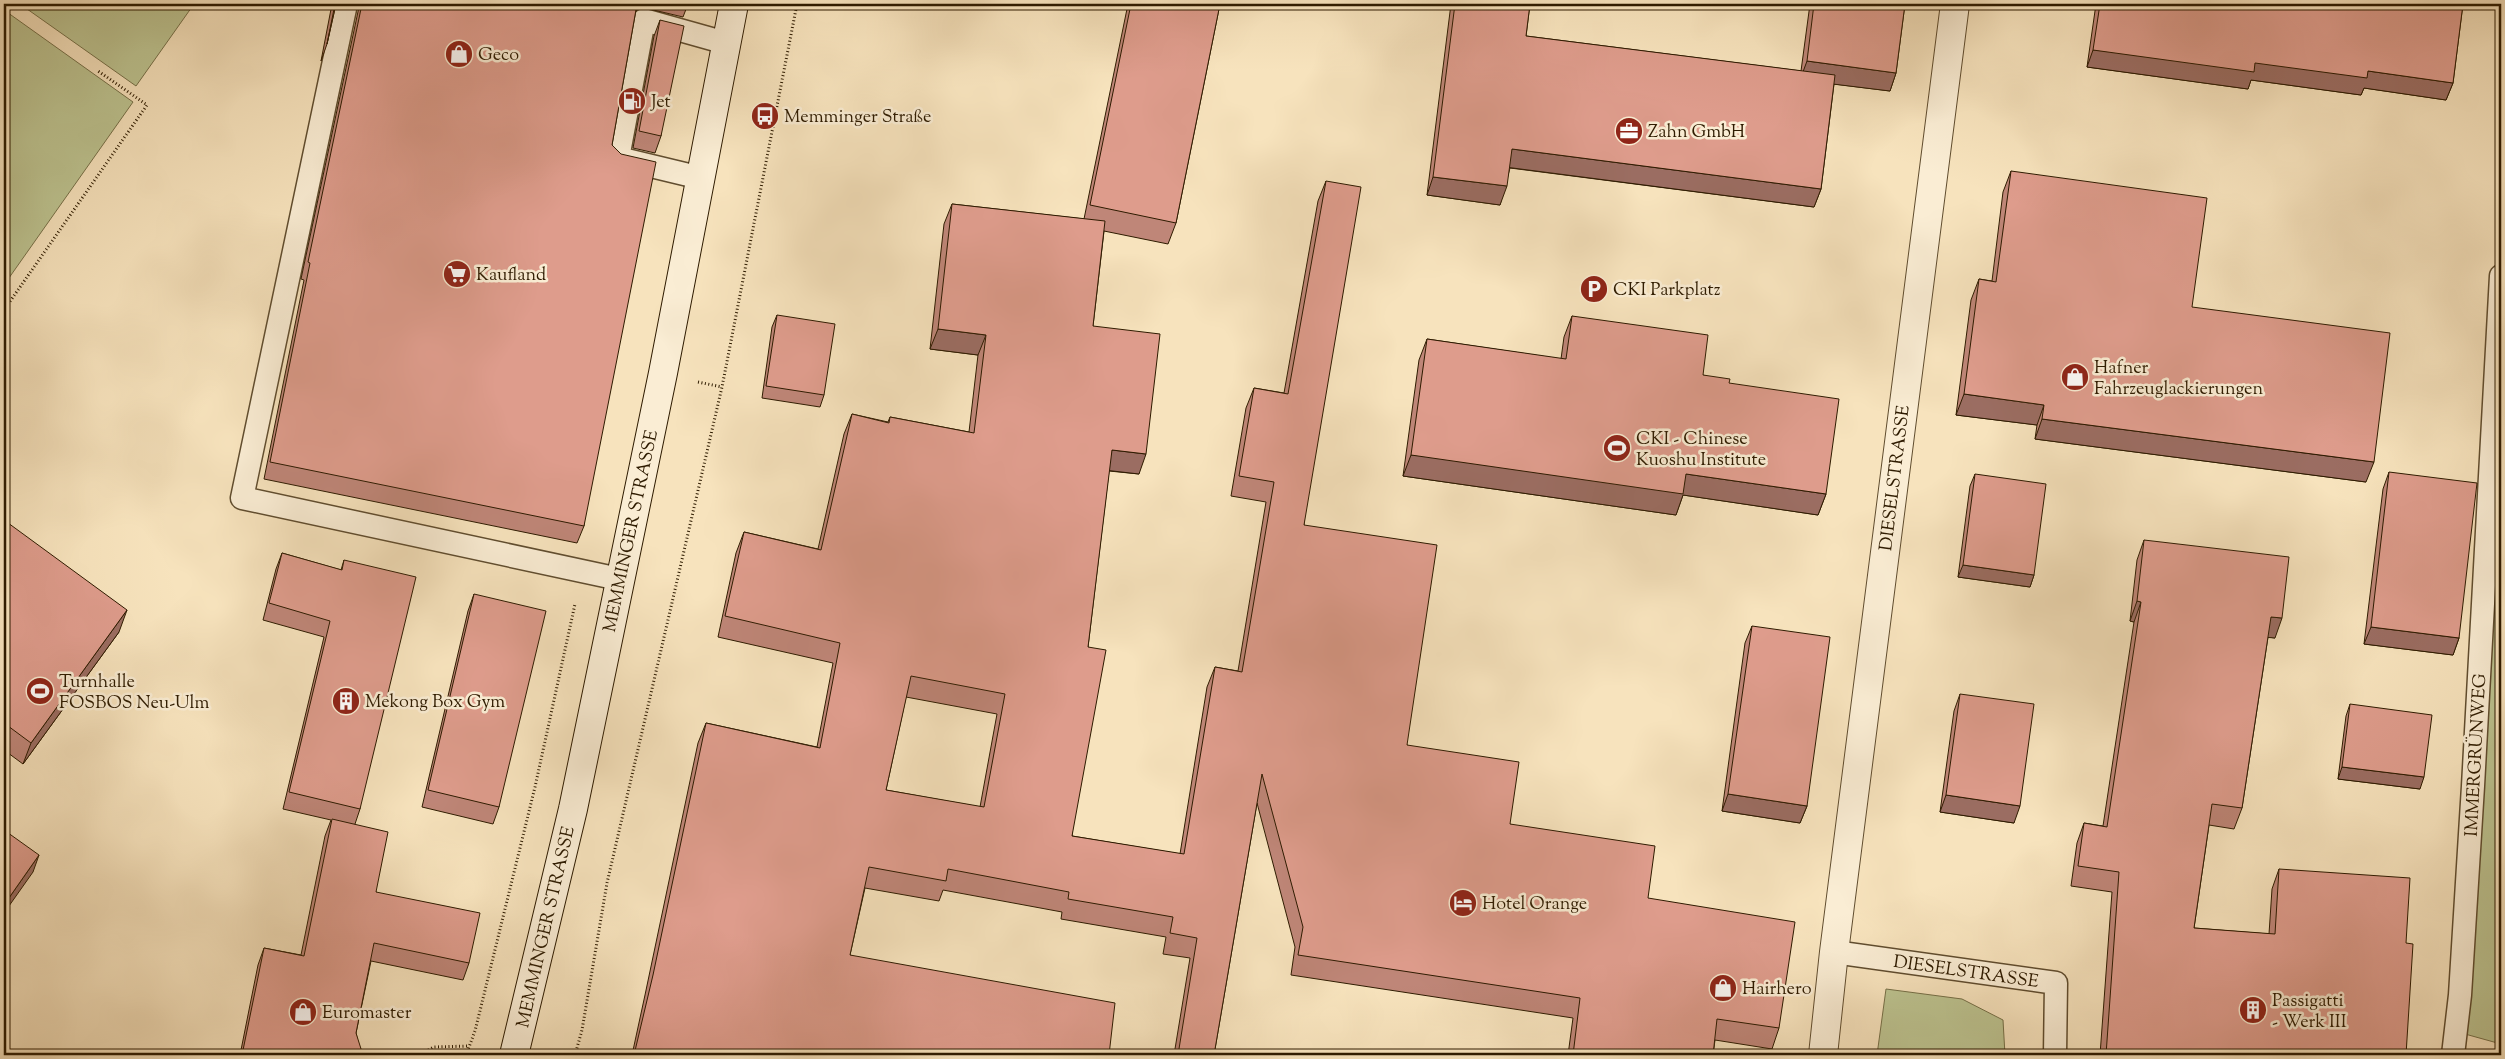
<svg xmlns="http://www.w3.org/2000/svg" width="2505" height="1059" font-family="'Sorts Mill Goudy',serif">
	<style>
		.green { fill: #bdc491; stroke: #767048 }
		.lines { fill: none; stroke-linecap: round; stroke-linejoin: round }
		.lane-casing { stroke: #604d2f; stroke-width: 25 }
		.street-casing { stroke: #604d2f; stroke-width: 30 }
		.secondary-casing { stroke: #2e1b00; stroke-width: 30 }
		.path { stroke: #2e1b00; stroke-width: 3; stroke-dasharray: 1 2.5; stroke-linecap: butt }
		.lane { stroke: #faedd4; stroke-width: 22 }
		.street { stroke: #faedd4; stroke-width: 28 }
		.secondary { stroke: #faedd4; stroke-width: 28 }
		.wall { fill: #bf8678; stroke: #2e1b00; fill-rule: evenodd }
		.shaded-wall { fill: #9b6d62; stroke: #2e1b00 }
		.building { fill: #de9c8c; stroke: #2e1b00; fill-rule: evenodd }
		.labels { text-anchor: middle; stroke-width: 5; stroke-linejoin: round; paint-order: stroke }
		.poi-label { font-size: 18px; fill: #2e1b00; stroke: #faedd4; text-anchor: start }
		.street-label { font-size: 18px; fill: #2e1b00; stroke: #faedd4 }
	</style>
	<rect width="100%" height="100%" fill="#f7e3bd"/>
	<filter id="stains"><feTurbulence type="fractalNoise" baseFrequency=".004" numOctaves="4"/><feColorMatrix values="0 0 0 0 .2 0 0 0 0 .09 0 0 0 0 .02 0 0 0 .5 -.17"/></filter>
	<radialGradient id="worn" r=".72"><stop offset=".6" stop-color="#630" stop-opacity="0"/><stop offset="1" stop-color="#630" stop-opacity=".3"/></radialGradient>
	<!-- green -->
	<g class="green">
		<path d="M20,4h174l-58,82z"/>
		<path d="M4,10l129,92 -129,183z"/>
		<path d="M2501,320v724l-36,-10z"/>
		<path d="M1886,989l76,10 41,21 2,35h-128z"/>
	</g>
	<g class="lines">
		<defs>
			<g id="lane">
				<path d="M346,4l-104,494 377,81"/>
				<path d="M701,178l-83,-20 26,-138 82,23"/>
				<path d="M1834,952l222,31 -1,72"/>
				<path d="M2453,1055l7,-60 13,-209 28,-510"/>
			</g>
			<path id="street" d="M1823,1055l11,-103 121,-948"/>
			<path id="secondary" d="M514,1055l59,-246 90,-436 71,-369"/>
		</defs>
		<!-- lane casing -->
		<use href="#lane" class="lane-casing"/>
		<!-- street casing -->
		<use href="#street" class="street-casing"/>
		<!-- secondary casing -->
		<use href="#secondary" class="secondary-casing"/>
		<!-- path -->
		<g class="path">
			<path d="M4,310l143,-205 -49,-34"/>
			<path d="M698,382l24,5"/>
			<path d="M419,1055l15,-8 35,-1"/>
			<path d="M466,1055l9,-24 60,-244 40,-183"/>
			<path d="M575,1055l7,-25 25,-147 115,-496 75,-383"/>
		</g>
		<!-- lane -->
		<use href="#lane" class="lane"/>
		<!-- street -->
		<use href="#street" class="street"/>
		<!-- secondary -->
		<use href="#secondary" class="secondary"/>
	</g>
	<!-- wall -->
	<g class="wall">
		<path d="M332,4h4l-9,40 -6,17z"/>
		<path d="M359,4h329l-5,13 -42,-10 -5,3 -24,135 -28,381 -7,17 -313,-64 40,-199 -3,-1 58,-272z"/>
		<path d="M1128,4h92l-44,219 -8,21 -64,-13 -11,95 46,148 -30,-3 -21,176 -16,189 108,18 27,-167 8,-20 23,4 28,-169 -35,-6 15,-88 8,-20 30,5 34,-192 8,-20 -22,344 103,220 103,79 138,74 131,130 -7,21 -57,-9 -2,15h-145l5,-37 -282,-43 4,-28 -38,-144 -43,252h-40l16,-97 -27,-4 3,-17 -105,-18 1,-7 -119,-22 -4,11 -74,-13 -15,67 259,100h-477l13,-60 53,-252 8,-20 111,24 16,-84 -115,-26 18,-84 8,-21 74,17 26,-115 8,-20 36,8 2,-5 79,15 9,-77 -48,-6 14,-125 8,-20 132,15zM906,697l91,17 -17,93 -94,-17z"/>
		<path d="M1451,4h79l-4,32 275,35 9,-67h95l-9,69 -6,18 -56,-7 -13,105 -7,18 -304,-39 -10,37 -73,-10z"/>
		<path d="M2096,4h367l-10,79 -7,17 -82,-12 -3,7 -110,-15 -3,9 -161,-22z"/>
		<path d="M660,20l1,116 -6,17 -22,-5 21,-112z"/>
		<path d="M2011,171l181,136 174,175 -331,-43 2,-14 -81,-10 15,-115 8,-21 13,2 11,-89z"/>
		<path d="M777,315l47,80 -4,12 -58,-9 10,-71z"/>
		<path d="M1572,316l131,59 26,8 97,111 -8,21 -135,-20 -7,20 -273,-39 16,-116 8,-21 134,20 3,-22z"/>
		<path d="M2389,472l70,166 -6,17 -89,-11 19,-155z"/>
		<path d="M1975,474l59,101 -4,12 -72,-10 12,-91z"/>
		<path d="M4,520l115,112 -96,132 -19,-14z"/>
		<path d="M2144,540l131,98 -7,-1 -26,171 -8,21 -25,-4 -15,103 75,6 3,-45 7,-20 127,74v112h-306l12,-163 -41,-6 6,-43 7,-20 19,3 31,-204 -4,-1 7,-61z"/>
		<path d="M282,553l59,17 3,-10 16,249 -5,15 21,68 93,71 -6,17 -92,-19 -15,72 5,22h-121l18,-90 6,-17 37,7 24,-119 6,-16 -48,-11 41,-172 -61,-17 13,-51z"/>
		<path d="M474,594l25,213 -6,17 -71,-17 46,-196z"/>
		<path d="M1752,626l55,180 -7,17 -78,-12 23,-168z"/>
		<path d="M1960,694l54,129 -74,-11 14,-101z"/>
		<path d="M2350,704l70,85 -82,-10 8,-63z"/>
	</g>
	<!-- shaded-wall -->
	<g class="shaded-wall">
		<path d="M636,4h6l-1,3 -6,4z"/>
		<path d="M2093,50l275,21 85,12 -7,17 -82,-12 -3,7 -110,-15 -3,9 -161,-22z"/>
		<path d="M1807,61l89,12 -6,18 -90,-11z"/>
		<path d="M1512,149l309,40 -7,18 -309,-40z"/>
		<path d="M1433,177l74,9 -7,19 -73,-10z"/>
		<path d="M938,329l48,6 -8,20 -48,-6z"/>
		<path d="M1964,394l80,11 -7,20 -81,-10z"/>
		<path d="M2042,419l332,43 -8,20 -331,-43z"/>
		<path d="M1112,450l34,4 -7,20 -35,-4z"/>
		<path d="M1411,455l275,19 140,20 -8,21 -135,-20 -7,20 -273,-39z"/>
		<path d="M1963,565l71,10 -4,12 -72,-10z"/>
		<path d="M2137,601l4,1 -7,20 -4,-1z"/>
		<path d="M127,610l-8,22 -96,132 8,-21z"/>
		<path d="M2271,617l11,1 -7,20 -12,-1z"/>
		<path d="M2371,627l88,11 -6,17 -89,-11z"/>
		<path d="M2342,767l82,10 -4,12 -82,-10z"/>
		<path d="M1728,794l79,12 -7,17 -78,-12z"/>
		<path d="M1946,795l74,11 -6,17 -74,-11z"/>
		<path d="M39,855l-6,17 -29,41v-8z"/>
	</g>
	<!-- building -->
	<g class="building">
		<path d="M335,4h1l-9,40z"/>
		<path d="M362,4h275l-25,141 9,9 35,8 -72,364 -314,-64 40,-199 -2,-1z"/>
		<path d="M1131,4h89l-44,219 -86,-18z"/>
		<path d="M1455,4h75l-4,32 309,39 -14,114 -309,-40 -5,37 -74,-9z"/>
		<path d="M1814,4h91l-9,69 -89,-12z"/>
		<path d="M2100,4h363l-10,79 -85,-12 -1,7 -112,-15 -1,9 -161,-22z"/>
		<path d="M660,20l24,6 -23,110 -22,-5z"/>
		<path d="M2011,171l196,27 -15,109 198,26 -16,129 -332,-43 2,-14 -80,-11 15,-115 17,3z"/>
		<path d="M1326,181l35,6 -57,338 133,20 -30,200 112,17 -9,62 145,22 -7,52 147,24 -16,106 -62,-9 -4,36h-140l7,-57 -282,-43 5,-28 -41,-153 -48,281h-36l19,-117 -27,-5 3,-16 -105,-18 1,-7 -121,-23 -2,12 -77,-14 -19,88 265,48 -6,52h-475l19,-80 53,-252 114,25 20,-105 -115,-27 19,-84 77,18 31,-136 37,9 1,-6 84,16 12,-98 -48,-6 14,-125 153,17 -12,105 67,8 -14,120 -34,-4 -24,197 18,3 -34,186 112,18 31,-187 27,5 32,-190 -35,-6 15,-88 34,6zM911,676l94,18 -21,113 -98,-17z"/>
		<path d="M777,315l58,9 -11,71 -58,-9z"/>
		<path d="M1572,316l136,19 -5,40 27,4 -1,4 110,16 -13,95 -140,-20 -3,20 -272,-39 16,-116 139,20z"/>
		<path d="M2389,472l88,11 -18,155 -88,-11z"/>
		<path d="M1975,474l71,10 -12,91 -71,-10z"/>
		<path d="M4,520l123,90 -96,133 -27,-20z"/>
		<path d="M2144,540l145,17 -7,61 -11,-1 -29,191 -30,-4 -18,124 81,6 4,-65 131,9 -4,65 7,1 -7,111h-300l13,-183 -41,-6 6,-43 23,4 34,-225 -4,-1z"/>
		<path d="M282,553l60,17 2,-10 72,17 -56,232 -71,-17 41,-171 -61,-18z"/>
		<path d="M474,594l72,17 -47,196 -71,-17z"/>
		<path d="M1752,626l78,11 -23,169 -79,-12z"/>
		<path d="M1960,694l74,10 -14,102 -74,-11z"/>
		<path d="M2350,704l82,11 -8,62 -82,-10z"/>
		<path d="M332,819l56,13 -12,60 104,21 -11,50 -95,-20 -18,90 6,19 -1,3h-119l22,-107 40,8z"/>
		<path d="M4,830l35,25 -35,50z"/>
	</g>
	<!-- icons -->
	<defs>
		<symbol id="shop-disc" viewBox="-11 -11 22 22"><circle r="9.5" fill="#8f2418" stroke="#faedd4"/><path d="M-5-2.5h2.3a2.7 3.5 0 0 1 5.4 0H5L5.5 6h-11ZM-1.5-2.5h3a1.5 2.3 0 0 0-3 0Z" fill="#fff"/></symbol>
		<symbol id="fuel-disc" viewBox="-11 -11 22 22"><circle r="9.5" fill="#8f2418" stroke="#faedd4"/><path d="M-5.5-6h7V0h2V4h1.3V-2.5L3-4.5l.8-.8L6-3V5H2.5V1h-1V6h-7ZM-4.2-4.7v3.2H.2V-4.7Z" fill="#fff"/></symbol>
		<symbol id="bus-disc" viewBox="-11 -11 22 22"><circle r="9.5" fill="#8f2418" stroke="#faedd4"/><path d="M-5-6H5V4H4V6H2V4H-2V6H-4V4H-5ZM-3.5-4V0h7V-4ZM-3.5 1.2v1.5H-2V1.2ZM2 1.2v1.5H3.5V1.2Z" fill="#fff"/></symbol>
		<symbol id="office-disc" viewBox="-11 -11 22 22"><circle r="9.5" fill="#8f2418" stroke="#faedd4"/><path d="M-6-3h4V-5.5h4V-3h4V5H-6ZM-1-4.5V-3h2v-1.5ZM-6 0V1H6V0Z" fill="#fff"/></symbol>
		<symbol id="supermarket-disc" viewBox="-11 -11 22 22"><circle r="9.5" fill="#8f2418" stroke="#faedd4"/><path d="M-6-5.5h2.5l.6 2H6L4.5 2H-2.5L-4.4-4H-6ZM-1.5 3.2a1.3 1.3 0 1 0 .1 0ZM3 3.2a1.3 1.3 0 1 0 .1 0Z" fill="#fff"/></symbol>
		<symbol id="parking-disc" viewBox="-11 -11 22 22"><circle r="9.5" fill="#8f2418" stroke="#faedd4"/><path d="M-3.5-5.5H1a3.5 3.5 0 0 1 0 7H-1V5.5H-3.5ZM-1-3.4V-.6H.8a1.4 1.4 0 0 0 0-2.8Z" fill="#fff"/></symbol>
		<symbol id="stadium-disc" viewBox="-11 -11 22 22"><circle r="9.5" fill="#8f2418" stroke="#faedd4"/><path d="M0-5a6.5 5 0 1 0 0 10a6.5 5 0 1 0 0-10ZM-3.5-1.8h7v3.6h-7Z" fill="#fff"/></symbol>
		<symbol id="building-disc" viewBox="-11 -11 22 22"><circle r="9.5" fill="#8f2418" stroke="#faedd4"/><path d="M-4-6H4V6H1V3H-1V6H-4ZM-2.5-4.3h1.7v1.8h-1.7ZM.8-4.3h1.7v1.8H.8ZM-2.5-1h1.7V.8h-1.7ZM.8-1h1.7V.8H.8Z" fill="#fff"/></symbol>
		<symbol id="hotel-disc" viewBox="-11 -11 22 22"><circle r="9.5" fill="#8f2418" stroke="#faedd4"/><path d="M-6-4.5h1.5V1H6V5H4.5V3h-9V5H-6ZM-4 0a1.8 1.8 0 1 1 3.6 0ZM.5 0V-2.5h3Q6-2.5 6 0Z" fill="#fff"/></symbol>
	</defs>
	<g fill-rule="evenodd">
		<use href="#shop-disc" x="443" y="38" width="32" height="32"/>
		<use href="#fuel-disc" x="616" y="85" width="32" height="32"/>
		<use href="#bus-disc" x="749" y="100" width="32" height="32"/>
		<use href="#office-disc" x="1613" y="115" width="32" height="32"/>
		<use href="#supermarket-disc" x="441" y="258" width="32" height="32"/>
		<use href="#parking-disc" x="1578" y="273" width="32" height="32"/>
		<use href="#shop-disc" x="2059" y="361" width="32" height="32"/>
		<use href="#stadium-disc" x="1601" y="432" width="32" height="32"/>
		<use href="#stadium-disc" x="24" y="675" width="32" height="32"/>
		<use href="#building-disc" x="330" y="685" width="32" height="32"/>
		<use href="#hotel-disc" x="1447" y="887" width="32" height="32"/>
		<use href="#shop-disc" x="1707" y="972" width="32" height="32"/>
		<use href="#building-disc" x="2237" y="994" width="32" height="32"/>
		<use href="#shop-disc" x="287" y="996" width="32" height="32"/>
	</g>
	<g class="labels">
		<!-- poi labels -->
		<g class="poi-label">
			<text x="478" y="60">Geco</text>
			<text x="651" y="107">Jet</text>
			<text x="784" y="122">Memminger Straße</text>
			<text x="1648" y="137">Zahn GmbH</text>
			<text x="476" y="280">Kaufland</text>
			<text x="1613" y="295">CKI Parkplatz</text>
			<text x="2094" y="373">Hafner<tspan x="2094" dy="21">Fahrzeuglackierungen</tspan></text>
			<text x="1636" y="444">CKI - Chinese<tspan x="1636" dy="21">Kuoshu Institute</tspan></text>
			<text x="59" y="687">Turnhalle<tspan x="59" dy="21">FOSBOS Neu-Ulm</tspan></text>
			<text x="365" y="707">Mekong Box Gym</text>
			<text x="1482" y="909">Hotel Orange</text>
			<text x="1742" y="994">Hairhero</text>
			<text x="2272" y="1006">Passigatti<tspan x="2272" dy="21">- Werk III</tspan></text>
			<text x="322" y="1018">Euromaster</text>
		</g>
		<!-- street labels -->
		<g class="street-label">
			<text transform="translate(1894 478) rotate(-83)" y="6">DIESELSTRASSE</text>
			<text transform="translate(630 531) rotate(-78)" y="6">MEMMINGER STRASSE</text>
			<text transform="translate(2475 755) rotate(-87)" y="6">IMMERGRÜNWEG</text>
			<text transform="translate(545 927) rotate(-77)" y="6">MEMMINGER STRASSE</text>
			<text transform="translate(1966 971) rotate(8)" y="6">DIESELSTRASSE</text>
		</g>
	</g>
	<!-- margin -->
	<rect width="2505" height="1059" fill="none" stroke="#f7e3bd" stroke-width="20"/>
	<rect x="5" y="5" width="2495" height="1049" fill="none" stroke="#2e1b00" stroke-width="2.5"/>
	<rect x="10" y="10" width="2485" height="1039" fill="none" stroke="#2e1b00"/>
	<rect width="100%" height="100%" filter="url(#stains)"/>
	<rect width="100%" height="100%" fill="url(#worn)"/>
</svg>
